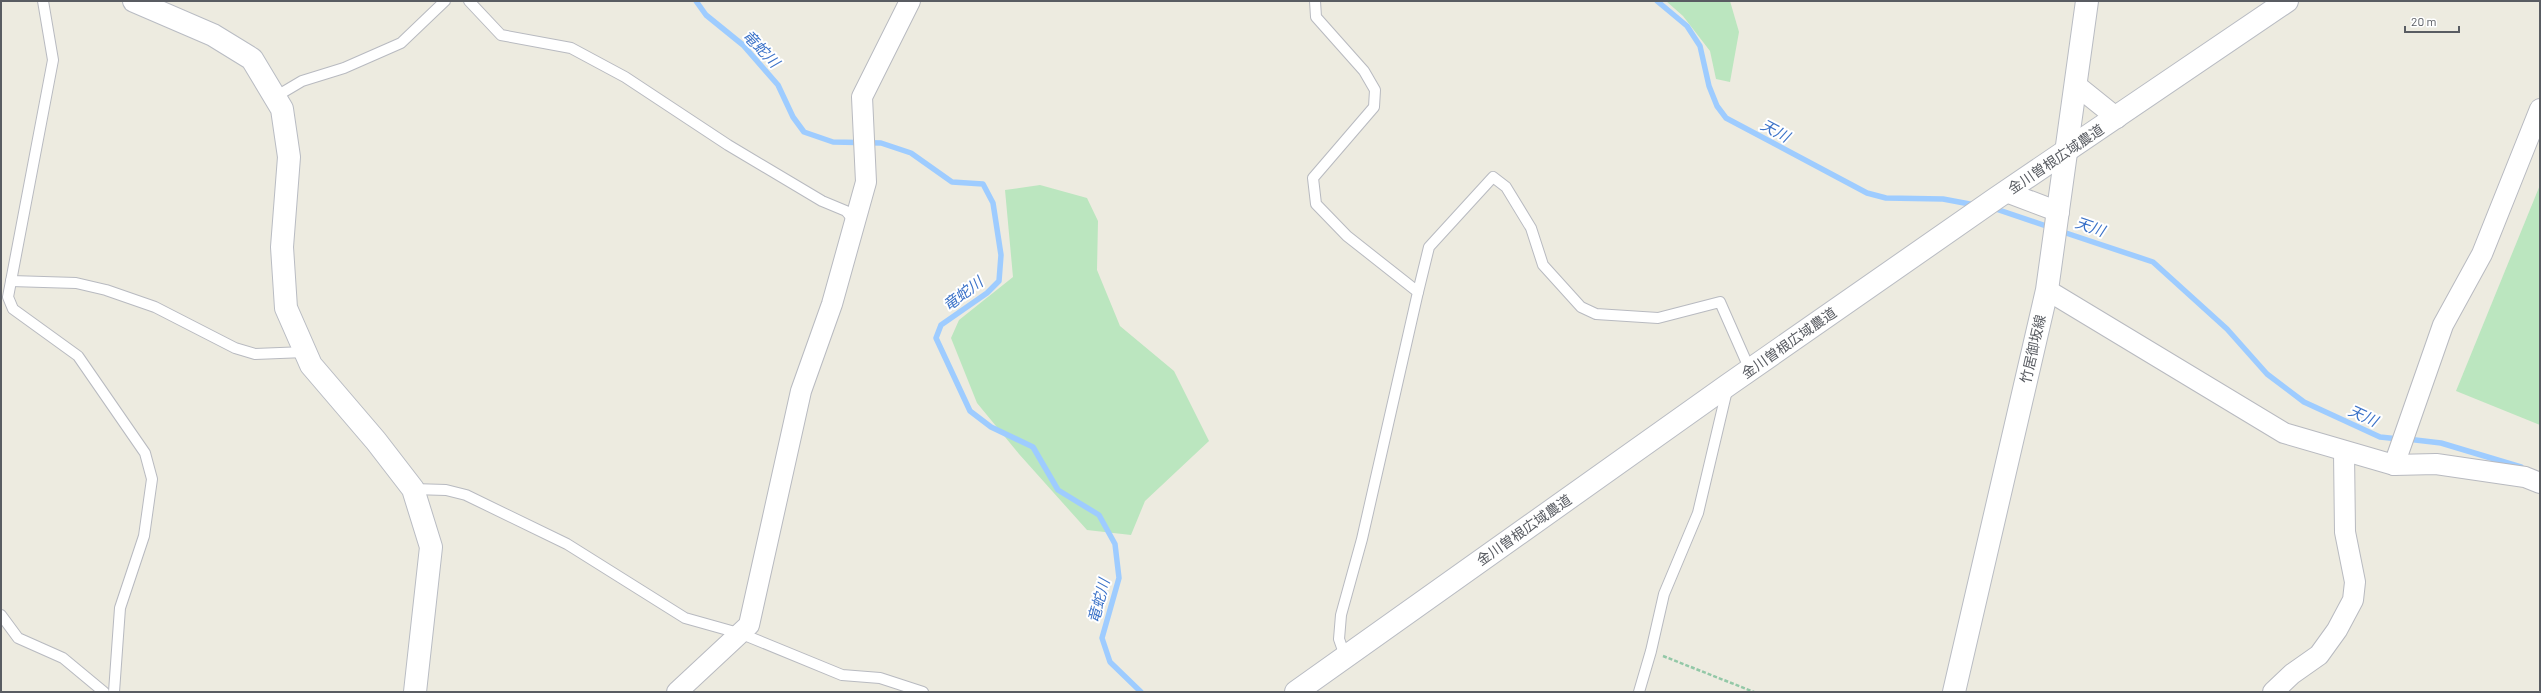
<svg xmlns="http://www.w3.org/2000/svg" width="2541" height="693" font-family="Barlow,'Noto Sans JP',sans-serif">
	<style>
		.green { fill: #bbe6bf }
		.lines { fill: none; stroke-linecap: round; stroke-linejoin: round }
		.stream { stroke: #9eccff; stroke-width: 5.5 }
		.lane-casing { stroke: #b8bac0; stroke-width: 12 }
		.street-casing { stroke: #b8bac0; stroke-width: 22 }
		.secondary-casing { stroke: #b9bcc3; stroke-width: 24 }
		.path { stroke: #93c8a7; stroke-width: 2.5; stroke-dasharray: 4 2; stroke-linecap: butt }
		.lane { stroke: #fff; stroke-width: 10 }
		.street { stroke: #fff; stroke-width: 20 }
		.secondary { stroke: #fff; stroke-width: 22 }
		.labels { text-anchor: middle; stroke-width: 4; stroke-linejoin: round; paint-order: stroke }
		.street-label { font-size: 14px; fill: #595c62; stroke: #fff }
		.water-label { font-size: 15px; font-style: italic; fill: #3b72c8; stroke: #fff }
	</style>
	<rect width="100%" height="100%" fill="#edebe0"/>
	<!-- green -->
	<g class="green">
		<path d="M1666,1h64l9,31 -9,50 -14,-3 -6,-28 -27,-35z"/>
		<path d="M1040,185l47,13 11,23 -1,49 23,56 54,45 35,70 -64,60 -14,34 -44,-5 -68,-76 -42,-51 -26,-65 8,-18 54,-43 -8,-87z"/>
		<path d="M2540,185v240l-84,-34z"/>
	</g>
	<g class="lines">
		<!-- stream -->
		<g class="stream">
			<path d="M696,1l10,14 37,30 35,40 15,32 11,15 29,10 48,1 30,10 41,29 31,2 10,19 8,52 -2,26 -12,12 -46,32 -5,13 34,73 21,16 42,20 25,43 41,25 16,29 4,34 -17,60 8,24 31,30"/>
			<path d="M1657,1l30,25 13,20 9,40 8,20 9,12 141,75 19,5 57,1 32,6"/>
			<path d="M1993,208l59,20"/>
			<path d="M2060,231l93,31 74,67 40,45 37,28 76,35 19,2"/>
			<path d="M2407,439l34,4 80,24"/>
		</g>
		<defs>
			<g id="lane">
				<path d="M43,1l10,59 -45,237 5,12 65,47 67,97 7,26 -8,57 -24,72 -6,84"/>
				<path d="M469,1l32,34 70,13 54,29 103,68 94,56 24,10 9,11"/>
				<path d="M1315,1l1,16 48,54 11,19 -1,17 -61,71 3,26 31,32 71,56 -56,247 -21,76 -2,24 6,17"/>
				<path d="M275,97l27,-16 42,-13 57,-25 44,-42"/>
				<path d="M11,281l65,2 30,7 49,17 80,41 20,6 50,-2"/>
				<path d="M1418,292l11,-45 64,-70 13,10 25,41 12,37 38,42 15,7 62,4 62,-16 30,68"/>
				<path d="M413,489l33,1 20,5 101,49 118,74 57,16 100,41 38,3 43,14"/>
				<path d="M1,615l17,23 45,20 41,34"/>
				<path d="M1639,692l12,-41 13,-57 34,-81 29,-123"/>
			</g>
			<g id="street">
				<path d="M2076,85l41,33"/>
				<path d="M2006,192l53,20"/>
				<path d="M2047,290l237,143 110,32 42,-1 89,13 15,6"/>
				<path d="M2394,465l49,-140 39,-71 58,-145"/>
				<path d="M677,692l72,-67 52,-234 31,-87 34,-122 -4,-85 48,-96"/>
				<path d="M2273,692l19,-18 27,-19 18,-25 16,-30 2,-18 -10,-50 -1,-80"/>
			</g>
			<g id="secondary">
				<path d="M134,1l79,34 39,24 30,50 7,48 -7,90 4,61 25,57 65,76 37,48 18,58 -16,145"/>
				<path d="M1296,692l432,-307 267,-186 292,-198"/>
				<path d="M1954,692l93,-402 40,-289"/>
			</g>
		</defs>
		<!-- lane casing -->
		<use href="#lane" class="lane-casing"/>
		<!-- street casing -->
		<use href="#street" class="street-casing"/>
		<!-- secondary casing -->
		<use href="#secondary" class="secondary-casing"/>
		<!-- path -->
		<path class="path" d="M1663,656l91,36"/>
		<!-- lane -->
		<use href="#lane" class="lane"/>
		<!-- street -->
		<use href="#street" class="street"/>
		<!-- secondary -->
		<use href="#secondary" class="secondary"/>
	</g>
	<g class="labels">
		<!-- street labels -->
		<g class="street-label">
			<text transform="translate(2056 159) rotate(-34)" y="5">金川曽根広域農道</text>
			<text transform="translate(1789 343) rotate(-35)" y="5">金川曽根広域農道</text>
			<text transform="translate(2033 349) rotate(-77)" y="5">竹居御坂線</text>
			<text transform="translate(1524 530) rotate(-35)" y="5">金川曽根広域農道</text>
		</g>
		<!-- water labels -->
		<g class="water-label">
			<text transform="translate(761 49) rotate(46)" y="5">竜蛇川</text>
			<text transform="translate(1775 131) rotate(28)" y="5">天川</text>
			<text transform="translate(2090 227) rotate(19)" y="5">天川</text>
			<text transform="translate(963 294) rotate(-37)" y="5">竜蛇川</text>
			<text transform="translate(2363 416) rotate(25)" y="5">天川</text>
			<text transform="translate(1099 601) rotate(-75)" y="5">竜蛇川</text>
		</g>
	</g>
	<!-- border -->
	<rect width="2541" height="693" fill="none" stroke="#595c62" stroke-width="4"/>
	<!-- scale -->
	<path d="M2405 26v6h54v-6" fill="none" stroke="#595c62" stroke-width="2"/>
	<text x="2411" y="26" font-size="12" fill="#595c62" stroke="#ffffff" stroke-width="3" paint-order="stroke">20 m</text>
</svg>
